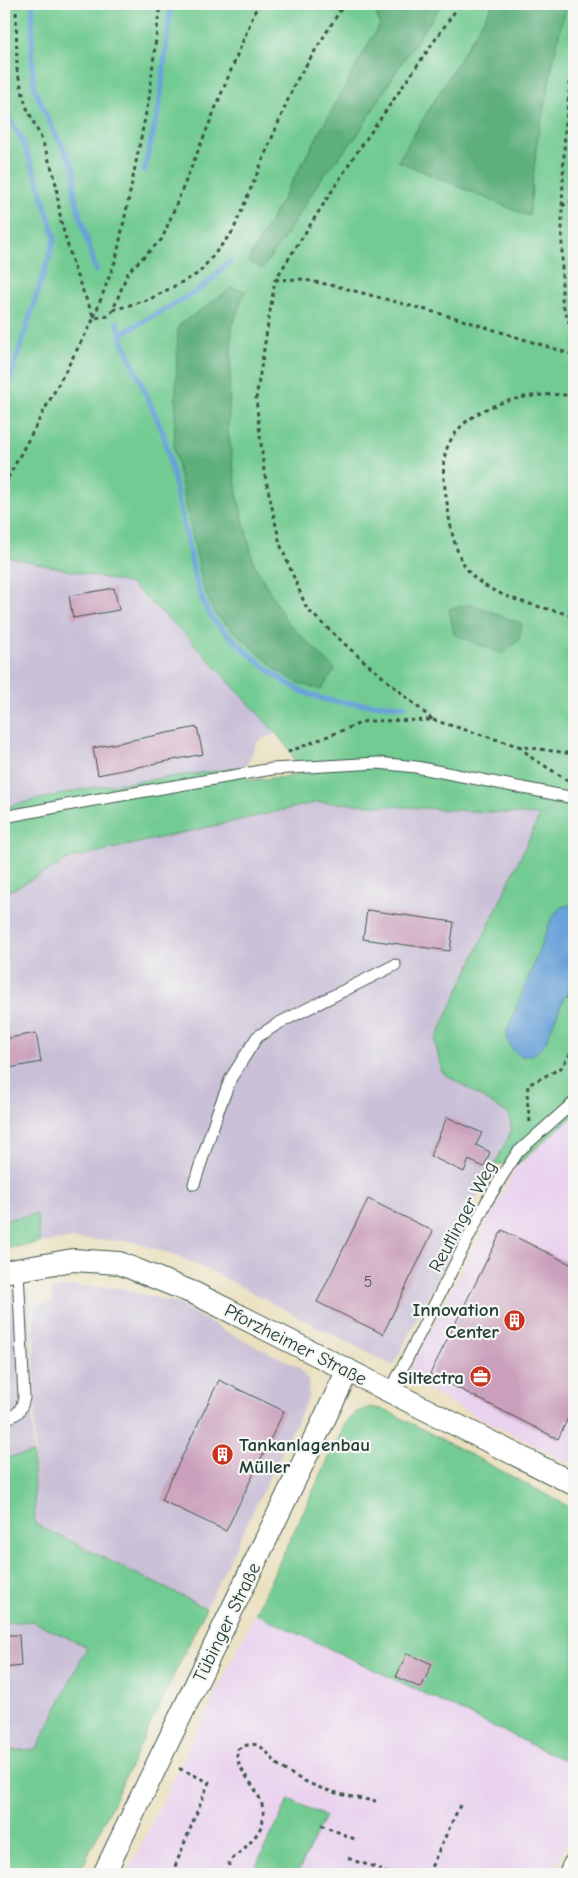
<svg xmlns="http://www.w3.org/2000/svg" width="578" height="1878" font-family="'Comic Neue',sans-serif">
	<style>
		.built { fill: #e9d2ee }
		.industrial { fill: #c9bfd7 }
		.green { fill: #72cb92; stroke: #488463; fill-rule: evenodd }
		.forest { fill: #5daf7c; stroke: #3e7658 }
		.water { fill: #69a2d8; stroke: #447086 }
		.lines { fill: none; stroke-linecap: round; stroke-linejoin: round }
		.stream { stroke: #69a2d8; stroke-width: 5.5 }
		.building { fill: #cba0bc }
		.lane-casing { stroke: #3d5549; stroke-width: 13 }
		.street-casing { stroke: #3d5549; stroke-width: 24 }
		.path { stroke: #3d5549; stroke-width: 3; stroke-dasharray: 4 4; stroke-linecap: butt }
		.lane { stroke: #fff; stroke-width: 11 }
		.street { stroke: #fff; stroke-width: 22 }
		.labels { text-anchor: middle; stroke-width: 4.5; stroke-linejoin: round; paint-order: stroke }
		.number-label { font-size: 16px; fill: #4a5656 }
		.street-label { font-size: 19px; fill: #1f3d34; stroke: #f6f6f2 }
		.poi-label { font-size: 19px; font-weight: bold; fill: #1f3d34; stroke: #f6f6f2; text-anchor: end }
	</style>
	<rect width="100%" height="100%" fill="#f6f6f2"/>
	<filter id="ink" filterUnits="userSpaceOnUse"><feTurbulence type="fractalNoise" baseFrequency=".02" numOctaves="2"/><feDisplacementMap in="SourceGraphic" scale="10" xChannelSelector="R" yChannelSelector="G"/><feConvolveMatrix kernelMatrix="1 2 1 2 8 2 1 2 1" color-interpolation-filters="sRGB"/></filter>
	<filter id="wash" filterUnits="userSpaceOnUse"><feTurbulence type="fractalNoise" baseFrequency=".0096" numOctaves="4" result="noise"/><feDisplacementMap in="SourceGraphic" scale="20" xChannelSelector="R" yChannelSelector="G"/><feGaussianBlur stdDeviation="1.12" result="paint"/><feColorMatrix in="noise" values="0 0 0 0 0 0 0 0 0 0 0 0 0 0 0 0 0 1.4 0 .05"/><feComposite in="paint" operator="in"/></filter>
	<g filter="url(#wash)">
		<rect width="100%" height="100%" fill="#eae0be"/>
		<!-- built -->
		<g class="built">
			<path d="M574,1115v351l-170,-87 113,-214z"/>
			<path d="M255,1613l319,152v64l-22,45h-425z"/>
		</g>
		<!-- industrial -->
		<g class="industrial">
			<path d="M4,556l127,28 59,55 86,94 -19,9 -11,25 -158,21 -84,19z"/>
			<path d="M319,802l221,13 -105,226 8,31 65,42 4,15 -119,237 -180,-94 -44,-19 -40,-12 -57,-2 -32,4 -3,-29 -33,6v-326l68,-36z"/>
			<path d="M73,1286l47,2 59,16 44,26 76,37 9,14 1,15 -103,212 -171,-84 -1,-220 18,-2 -1,-12z"/>
			<path d="M30,1290l3,163 -29,5v-164z"/>
			<path d="M32,1621l55,26 -50,102 -33,2v-128z"/>
		</g>
		<!-- green -->
		<g class="green">
			<path d="M4,4h369l7,20 -132,237 14,8 22,-31 36,-58 36,-43 46,-75 40,-58h51l-95,157 131,55 8,-76 24,-116 7,-20h6v1111l-57,50 -22,-1 17,-35 -4,-15 -66,-42 -7,-31 105,-226 -221,-13 -247,56 -68,36v-87l84,-19 158,-21 2,13 49,-4 -1,-13 -6,-12 -14,-18 -86,-94 -59,-55 -127,-28v-54l7,-20 -7,-2zM232,288l13,3 -13,35 -4,106 10,67 16,65 33,59 48,46 -37,14 -21,-13 -63,-57zM472,605l50,19 -73,-15z"/>
			<path d="M37,1214l3,29 -36,6v-29z"/>
			<path d="M370,1407l16,3 188,99v256l-319,-152 92,-193 10,-8z"/>
			<path d="M33,1453l2,71 171,84 -127,266h-75v-123l33,-2 50,-102 -55,-26 -28,2v-165z"/>
			<path d="M289,1799l36,17 -28,58h-24l-17,-8z"/>
		</g>
		<!-- forest -->
		<g class="forest">
			<path d="M373,4h69l-40,58 -46,75 -36,43 -36,58 -22,31 -14,-8 132,-237z"/>
			<path d="M493,4h75l-7,20 -24,116 -8,76 -131,-55z"/>
			<path d="M232,288l13,3 -13,35 -4,106 10,67 16,65 33,58 48,47 -14,21 -23,-7 -21,-13 -63,-57 -11,-27 -29,-137 4,-123z"/>
			<path d="M472,604l50,20 -3,16 -17,14 -48,-20 -5,-25z"/>
		</g>
		<!-- water -->
		<path class="water" d="M574,904v69l-27,66c-3,6 -7,12 -13,15 -16,8 -27,-7 -27,-22l45,-115 9,-10z"/>
		<g class="lines">
			<!-- stream -->
			<g class="stream">
				<path d="M33,4l-1,49 2,34 20,45 18,31 3,10 -1,20 22,78"/>
				<path d="M4,111l17,27 16,40 18,60 -51,160"/>
				<path d="M144,171l15,-62 12,-105"/>
				<path d="M117,322l5,17 42,96 31,141c4,16 9,31 19,45 33,30 65,66 109,78 25,6 56,5 82,7"/>
				<path d="M121,334l73,-41 18,-14 18,-18"/>
			</g>
		</g>
		<g id="blocks">
			<!-- building -->
			<g class="building">
				<path d="M114,588l5,22 -46,8 -4,-22z"/>
				<path d="M197,727l6,27 -105,21 -5,-27z"/>
				<path d="M367,910l87,12 -4,29 -87,-12z"/>
				<path d="M36,1033l5,29 -37,7v-30z"/>
				<path d="M447,1117l35,16 -6,12 14,7 -6,15 -15,-7 -5,12 -34,-16z"/>
				<path d="M368,1199l65,32 -50,103 -66,-32z"/>
				<path d="M502,1230l72,36v155l-6,-3 -10,21 -128,-65z"/>
				<path d="M219,1380l65,31 -58,120 -65,-31z"/>
				<path d="M4,1635h15l2,31 -17,2z"/>
				<path d="M407,1653l25,11 -11,24 -25,-11z"/>
			</g>
		</g>
	</g>
	<g filter="url(#ink)">
		<use href="#blocks" fill-opacity="0" stroke="#3d5549" stroke-width="1"/>
		<g class="lines">
			<defs>
				<g id="lane">
					<path d="M4,817l84,-16 184,-32 106,-6 38,4 158,31"/>
					<path d="M194,1184l24,-73 13,-33 26,-41 22,-14 116,-58"/>
					<path d="M390,1392l97,-191 19,-31 12,-18 56,-50"/>
					<path d="M4,1418c13,-2 17,-6 20,-20l-6,-128"/>
					<path d="M4,1720h2"/>
				</g>
				<g id="street">
					<path d="M4,1272l69,-12 46,3 77,31 378,190"/>
					<path d="M104,1874l244,-504"/>
					<path d="M570,1874l4,-9"/>
				</g>
			</defs>
			<!-- lane casing -->
			<use href="#lane" class="lane-casing"/>
			<!-- street casing -->
			<use href="#street" class="street-casing"/>
			<!-- path -->
			<g class="path">
				<path d="M16,4l1,66 9,36 16,34 13,38 6,44 15,52 18,44"/>
				<path d="M574,50l-9,79 -3,77v96l12,35"/>
				<path d="M562,206l12,-6"/>
				<path d="M275,280l25,-1 40,8 116,31 118,37"/>
				<path d="M113,310l37,-11 49,-26 34,-42 62,-148 49,-79"/>
				<path d="M94,317l22,-58 12,-57 21,-104 11,-94"/>
				<path d="M574,396c-45,-7 -122,10 -130,64 -2,18 3,39 5,57 4,24 11,52 32,66 24,17 65,25 93,33"/>
				<path d="M4,485l90,-167 14,-2 5,-6 15,-38 34,-33 96,-235"/>
				<path d="M433,720l85,26 56,8"/>
				<path d="M519,746l13,12 37,23"/>
				<path d="M288,752l78,-31 67,-1 -83,-71 -43,-40 -27,-65 -16,-73 -8,-72 19,-119 78,-122 107,-154"/>
				<path d="M573,783l1,-8"/>
				<path d="M566,997l8,4"/>
				<path d="M530,1122l-3,-23 1,-14 33,-17 13,-20"/>
				<path d="M321,1825l36,15"/>
				<path d="M348,1858c15,7 27,7 41,16"/>
				<path d="M172,1874l37,-92 -31,-14"/>
				<path d="M229,1874v-12c11,-10 28,-23 33,-38 9,-33 -32,-53 -24,-75 6,-3 12,-6 19,-4 11,4 15,17 25,23 27,19 62,29 94,33"/>
				<path d="M319,1874l5,-4 19,-1"/>
				<path d="M428,1874l33,-71"/>
			</g>
			<!-- lane -->
			<use href="#lane" class="lane"/>
			<!-- street -->
			<use href="#street" class="street"/>
		</g>
	</g>
	<!-- icons -->
	<defs>
		<symbol id="building-disc" viewBox="-11 -11 22 22"><circle r="9.5" fill="#c8321e" stroke="#f6f6f2"/><path d="M-4-6H4V6H1V3H-1V6H-4ZM-2.5-4.3h1.7v1.8h-1.7ZM.8-4.3h1.7v1.8H.8ZM-2.5-1h1.7V.8h-1.7ZM.8-1h1.7V.8H.8Z" fill="#fff"/></symbol>
		<symbol id="office-disc" viewBox="-11 -11 22 22"><circle r="9.5" fill="#c8321e" stroke="#f6f6f2"/><path d="M-6-3h4V-5.5h4V-3h4V5H-6ZM-1-4.5V-3h2v-1.5ZM-6 0V1H6V0Z" fill="#fff"/></symbol>
	</defs>
	<g fill-rule="evenodd">
		<use href="#building-disc" x="502" y="1308" width="25" height="25"/>
		<use href="#office-disc" x="468" y="1364" width="25" height="25"/>
		<use href="#building-disc" x="210" y="1442" width="25" height="25"/>
	</g>
	<g class="labels">
		<!-- number labels -->
		<g class="number-label">
			<text x="368" y="1287">5</text>
		</g>
		<!-- street labels -->
		<g class="street-label">
			<text transform="translate(462 1216) rotate(-62)" y="7">Reutlinger Weg</text>
			<text transform="translate(296 1344) rotate(27)" y="7">Pforzheimer Straße</text>
			<text transform="translate(226 1622) rotate(-64)" y="7">Tübinger Straße</text>
		</g>
		<!-- poi labels -->
		<g class="poi-label">
			<text x="499" y="1316">Innovation<tspan x="499" dy="22">Center</tspan></text>
			<text x="464" y="1384">Siltectra</text>
			<text x="239" y="1451" text-anchor="start">Tankanlagenbau<tspan x="239" dy="22">Müller</tspan></text>
		</g>
	</g>
	<!-- margin -->
	<rect width="578" height="1878" fill="none" stroke="#f6f6f2" stroke-width="20"/>
</svg>
